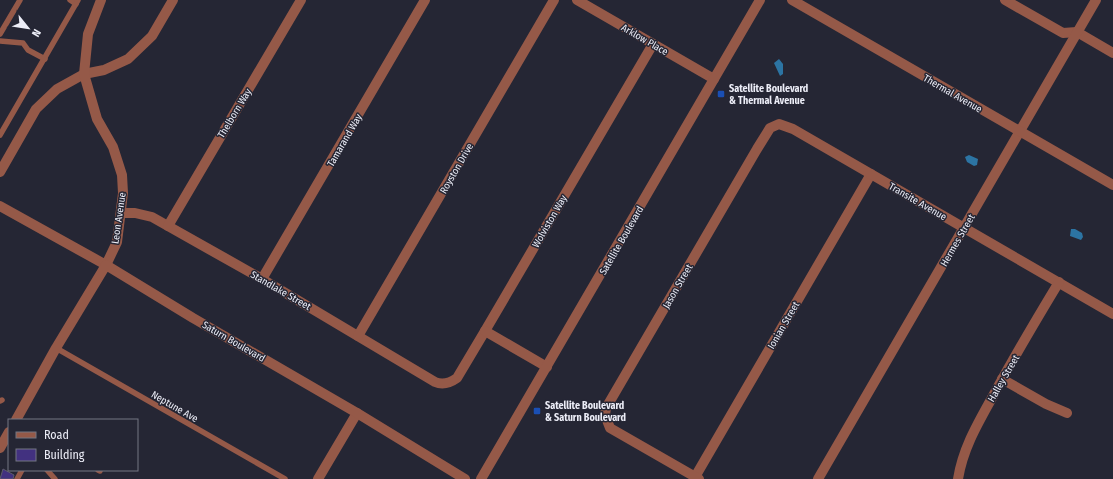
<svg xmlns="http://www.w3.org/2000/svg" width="1113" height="479" font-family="'Fira Sans Condensed',sans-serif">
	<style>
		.water { fill: #2c74a3 }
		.building { fill: #423180; stroke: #5d5b6c }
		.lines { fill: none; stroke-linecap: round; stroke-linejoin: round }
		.service { stroke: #955948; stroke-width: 5.5 }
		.minor { stroke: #955948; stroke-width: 10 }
		.tertiary { stroke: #955948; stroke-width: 10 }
		.transit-dot { fill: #1a4fb4; stroke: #252634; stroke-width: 1.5 }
		.labels { text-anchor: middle; stroke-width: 3; stroke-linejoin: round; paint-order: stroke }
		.street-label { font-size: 10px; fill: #ecedf7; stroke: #252634 }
		.poi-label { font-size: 10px; font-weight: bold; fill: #ecedf7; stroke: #252634; text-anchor: start }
	</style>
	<rect width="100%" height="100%" fill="#252634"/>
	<!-- water -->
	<g class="water">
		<path d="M779,59l4,5v10l-3,2 -6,-13z"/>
		<path d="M969,155l9,4 -1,6 -3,1 -7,-4 -2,-5z"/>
		<path d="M1071,229h4l7,4 1,4 -2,3 -11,-4z"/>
	</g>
	<!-- building -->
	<path class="building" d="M3,469l11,6 -1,4h-13z"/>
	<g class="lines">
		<!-- service -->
		<g class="service">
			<path d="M70,0l6,4"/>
			<path d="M0,34l20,-34"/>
			<path d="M0,41l23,2 5,7 17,9"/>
			<path d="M0,135l78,-135"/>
			<path d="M56,348l229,131"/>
			<path d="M0,401l2,-1"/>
			<path d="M47,470l8,9"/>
			<path d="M98,470l2,1"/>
			<path d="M17,479l5,-9"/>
		</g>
		<!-- minor -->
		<g class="minor">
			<path d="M577,0l137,79"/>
			<path d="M1005,0l58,33 14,-1"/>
			<path d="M1077,32l36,21"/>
			<path d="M0,172l36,-63 21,-20 27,-15 20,-4 24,-11 24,-23 21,-36"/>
			<path d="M0,206l106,59 11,-23 6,-49 -1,-18 -9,-28 -16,-28 -13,-45 4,-40 13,-34"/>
			<path d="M121,213h14l17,4 110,62 173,103c7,3 15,1 22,-4l28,-47 168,-287"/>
			<path d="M168,226l133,-226"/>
			<path d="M262,279l163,-279"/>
			<path d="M485,331l62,36"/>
			<path d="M358,336l196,-336"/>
			<path d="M1002,379l44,25 21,9"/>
			<path d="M695,477l176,-303"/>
			<path d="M318,479l39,-66"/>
			<path d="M699,479l-89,-51 -5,-13 1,-7 151,-259 13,-21 9,-4 14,5 320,185"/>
			<path d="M818,479l278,-479"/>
			<path d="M958,479c5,-31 20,-56 35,-83 21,-39 43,-76 66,-114"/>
		</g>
		<!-- tertiary -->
		<g class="tertiary">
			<path d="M792,0l321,185"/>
			<path d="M16,420l40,-72 50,-83 87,53 164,95 108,66"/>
			<path d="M0,448l9,-16"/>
			<path d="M481,479l279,-479"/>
		</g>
	</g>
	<!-- markers -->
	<g class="transit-dot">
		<rect x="717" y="90" width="8" height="8" rx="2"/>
		<rect x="533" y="407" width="8" height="8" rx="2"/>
	</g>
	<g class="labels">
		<!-- street labels -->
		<g class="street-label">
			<text transform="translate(645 39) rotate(30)" y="4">Arklow Place</text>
			<text transform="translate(953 93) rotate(30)" y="4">Thermal Avenue</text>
			<text transform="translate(234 113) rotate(-59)" y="4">Thelborn Way</text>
			<text transform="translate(344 140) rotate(-60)" y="4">Tamarand Way</text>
			<text transform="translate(456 168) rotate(-60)" y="4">Royston Drive</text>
			<text transform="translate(918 201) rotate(30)" y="4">Transite Avenue</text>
			<text transform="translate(118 218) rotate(-82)" y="4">Leon Avenue</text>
			<text transform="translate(549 221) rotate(-60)" y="4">Wolviston Way</text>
			<text transform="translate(621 240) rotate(-60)" y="4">Satellite Boulevard</text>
			<text transform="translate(957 240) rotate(-60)" y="4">Hermes Street</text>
			<text transform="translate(677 286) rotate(-60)" y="4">Jason Street</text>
			<text transform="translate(281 290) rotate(30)" y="4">Standlake Street</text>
			<text transform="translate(783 325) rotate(-60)" y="4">Ionian Street</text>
			<text transform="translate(234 341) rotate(30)" y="4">Saturn Boulevard</text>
			<text transform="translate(1003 378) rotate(-60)" y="4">Halley Street</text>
			<text transform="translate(175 406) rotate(30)" y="4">Neptune Ave</text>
		</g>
		<!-- poi labels -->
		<g class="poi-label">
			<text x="729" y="92">Satellite Boulevard<tspan x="729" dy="12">&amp; Thermal Avenue</tspan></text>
			<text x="545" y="409">Satellite Boulevard<tspan x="545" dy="12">&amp; Saturn Boulevard</tspan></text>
		</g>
	</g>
	<!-- legend -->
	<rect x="8" y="419" width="130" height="52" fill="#252634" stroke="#757682"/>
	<rect x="16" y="432" width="20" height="6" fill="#955948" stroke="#757682"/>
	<text x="44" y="439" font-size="12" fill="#ecedf7">Road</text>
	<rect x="16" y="449" width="20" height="12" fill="#423180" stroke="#757682"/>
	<text x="44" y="459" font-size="12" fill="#ecedf7">Building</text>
	<!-- north arrow -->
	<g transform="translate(28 28) rotate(120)" stroke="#252634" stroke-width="3" paint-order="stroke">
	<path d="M0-3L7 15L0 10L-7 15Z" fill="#ecedf7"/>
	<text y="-6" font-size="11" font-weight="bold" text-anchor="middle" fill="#ecedf7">N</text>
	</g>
</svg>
